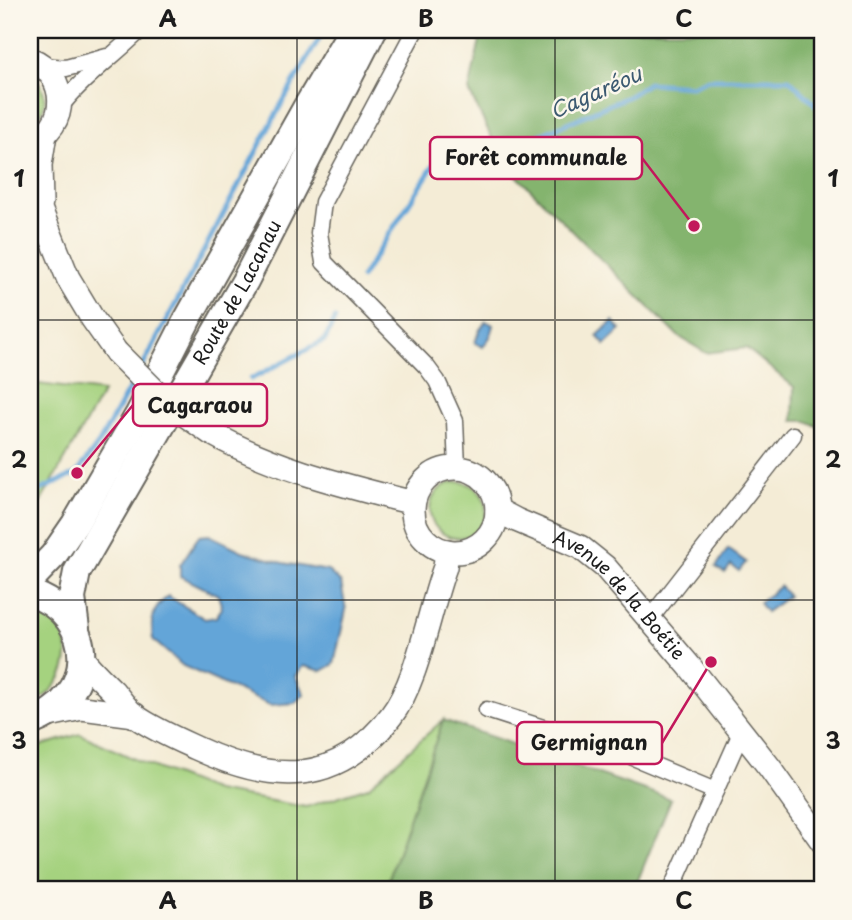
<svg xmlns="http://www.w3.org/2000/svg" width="852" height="920" font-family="'Playpen Sans',sans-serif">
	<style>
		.green { fill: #a5d27f; stroke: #60774e; stroke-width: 2 }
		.forest { fill: #84b46e; stroke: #506845; stroke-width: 2 }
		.water { fill: #64a5d8; stroke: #40607a; stroke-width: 2 }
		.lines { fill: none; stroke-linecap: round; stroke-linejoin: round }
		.stream { stroke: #64a5d8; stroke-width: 5 }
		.minor-casing { stroke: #68655d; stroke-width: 19 }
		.secondary-casing { stroke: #68655d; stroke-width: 26 }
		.primary-casing { stroke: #68655d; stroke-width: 30 }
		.minor { stroke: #fff; stroke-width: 16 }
		.secondary { stroke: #fff; stroke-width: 23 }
		.primary { stroke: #fff; stroke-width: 26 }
		.secondary-bridge-casing { stroke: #68655d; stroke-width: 26; stroke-linecap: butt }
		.secondary-bridge { stroke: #fff; stroke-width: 23 }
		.grid { fill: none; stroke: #1c1c1c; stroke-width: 2; stroke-opacity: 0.55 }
		.labels { text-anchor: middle; stroke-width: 5; stroke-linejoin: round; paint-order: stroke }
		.street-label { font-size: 19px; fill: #1c1c1c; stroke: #fbf7ec }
		.water-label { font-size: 21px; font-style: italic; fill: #3c5a71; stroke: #fbf7ec }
		.leader { fill: none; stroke: #c2185b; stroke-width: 2.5 }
		.callout-dot { fill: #c2185b; stroke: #fbf7ec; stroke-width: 2.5 }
		.callout { fill: #fbf7ec; stroke: #c2185b; stroke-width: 2.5 }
		.callout-label { font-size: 21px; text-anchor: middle; font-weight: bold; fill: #1c1c1c }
		.neatline { fill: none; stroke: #1c1c1c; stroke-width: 2.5 }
		.grid-label { font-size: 23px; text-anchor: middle; font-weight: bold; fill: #1c1c1c }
	</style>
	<rect width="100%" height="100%" fill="#fbf7ec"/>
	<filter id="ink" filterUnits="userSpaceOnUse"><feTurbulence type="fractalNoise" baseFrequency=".0143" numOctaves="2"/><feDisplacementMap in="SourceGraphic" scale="14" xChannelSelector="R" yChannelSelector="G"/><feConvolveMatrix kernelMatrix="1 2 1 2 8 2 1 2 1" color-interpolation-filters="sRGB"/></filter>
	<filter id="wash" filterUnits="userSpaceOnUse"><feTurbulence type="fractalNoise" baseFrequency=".00686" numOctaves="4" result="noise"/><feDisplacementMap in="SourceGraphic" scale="28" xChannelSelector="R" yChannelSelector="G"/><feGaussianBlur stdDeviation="1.57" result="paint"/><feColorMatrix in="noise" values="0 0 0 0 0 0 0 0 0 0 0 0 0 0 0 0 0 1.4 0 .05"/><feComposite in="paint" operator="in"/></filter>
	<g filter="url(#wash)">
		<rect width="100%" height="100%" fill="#f4ecd6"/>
		<!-- green -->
		<g class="green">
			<path d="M30,75c20,13 19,37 0,50z"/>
			<path d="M30,383l73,9 -73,129z"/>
			<circle cx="458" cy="510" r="28"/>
			<path d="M30,608c52,15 47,78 0,96z"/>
			<path d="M443,720l-58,170h-355v-141l50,-15 61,28 74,29 91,16 62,-20z"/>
		</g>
		<!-- forest -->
		<g class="forest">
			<path d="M482,30h340v398l-16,-7h-13l1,-34 -48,-39 -40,5 -28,-17 -174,-173 -35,-72z"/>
			<path d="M443,720l228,79 -37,91h-249z"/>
		</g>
		<!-- water -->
		<g class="water">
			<path d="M486,321l7,4 -3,12 -7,10 -8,-4 4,-12z"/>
			<path d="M613,321l8,9 -16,15 -8,-9z"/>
			<path d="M209,535l33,16 41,12 45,8 13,12 5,27 -12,54 -12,7 -19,-5 -8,10 9,18 -9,9 -25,2 -87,-39 -30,-26c-3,-22 -2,-29 15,-44l37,23 11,-2 6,-9 -4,-13 -38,-19v-11l19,-29z"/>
			<path d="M728,549l18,13 -7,9 -8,-6 -6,8 -9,-6z"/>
			<path d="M780,586l8,10 -22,16 -7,-9z"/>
		</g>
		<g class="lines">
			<!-- stream -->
			<g class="stream">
				<path d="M361,278l87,-135 58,7 123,-54 19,-13 44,3 16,-7h81l33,32"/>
				<path d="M141,369l140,-264 43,-75"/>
				<path d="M251,379l74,-39 10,-21"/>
				<path d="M30,495l47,-22 22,-30 35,-63"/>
			</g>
		</g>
	</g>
	<g filter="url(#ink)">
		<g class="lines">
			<defs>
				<g id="minor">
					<path d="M415,30l-92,172 -4,31 5,29 102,104 11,15 18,40 2,46"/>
					<path d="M44,66l22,2 41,-11"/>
					<path d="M60,107c22,-29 54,-51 80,-77"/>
					<path d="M649,620l144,-185"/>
					<path d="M487,710l144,46 84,35"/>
					<path d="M671,890l70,-157"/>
				</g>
				<g id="secondary">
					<path d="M30,59c38,14 41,69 0,83"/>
					<path d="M30,184l38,94 24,40 24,34"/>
					<path d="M41,202l-1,-37 5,-31"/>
					<path d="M211,433c64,36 132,52 202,70"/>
					<circle cx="455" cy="510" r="42"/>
					<path id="s1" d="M497,510l19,10 64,27 25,20 86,101 79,100 52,73"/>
					<path d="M81,657c10,13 21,23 33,35 7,8 13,18 21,24 18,13 41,23 61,32 75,35 140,40 195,-32 27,-35 38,-106 54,-149l2,-16"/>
					<path d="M49,715l33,-7 53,7"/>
				</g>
				<g id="primary">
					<path d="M30,580l23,-24 22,-32 64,-110 48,-94 119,-212 46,-78"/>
					<path d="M30,593c69,23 68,106 0,129"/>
					<path id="s2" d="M76,629l-4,-31 5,-26 168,-291 128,-251"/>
				</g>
			</defs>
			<!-- minor casing -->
			<use href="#minor" class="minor-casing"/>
			<!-- secondary casing -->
			<use href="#secondary" class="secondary-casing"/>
			<!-- primary casing -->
			<use href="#primary" class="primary-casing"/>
			<!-- minor -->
			<use href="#minor" class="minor"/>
			<!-- secondary -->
			<use href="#secondary" class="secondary"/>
			<!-- primary -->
			<use href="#primary" class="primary"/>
			<defs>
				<path id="secondary-bridge" d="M116,352l48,48 47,33"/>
			</defs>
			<!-- secondary-bridge casing -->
			<use href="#secondary-bridge" class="secondary-bridge-casing"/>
			<!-- secondary-bridge -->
			<use href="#secondary-bridge" class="secondary-bridge"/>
		</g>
	</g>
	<!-- grid -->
	<path class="grid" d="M297,30v860M555,30v860M30,320h792M30,600h792"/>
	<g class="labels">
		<!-- street labels -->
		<g class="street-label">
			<text dy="7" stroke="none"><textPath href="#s2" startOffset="380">Route de Lacanau</textPath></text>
			<text dy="7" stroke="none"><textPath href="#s1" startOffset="152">Avenue de la Boétie</textPath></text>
		</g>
		<!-- water labels -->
		<g class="water-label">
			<text transform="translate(596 93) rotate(-24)" y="7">Cagaréou</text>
		</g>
	</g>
	<!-- callouts -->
	<path class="leader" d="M694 226L642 158M77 473L133 405M711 662L662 743"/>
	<g class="callout-dot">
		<circle cx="694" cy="226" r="7"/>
		<circle cx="77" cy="473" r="7"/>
		<circle cx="711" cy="662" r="7"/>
	</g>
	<g class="callout">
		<rect x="430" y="137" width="212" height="42" rx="7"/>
		<rect x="133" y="384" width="134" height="42" rx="7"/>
		<rect x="517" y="722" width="145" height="42" rx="7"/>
	</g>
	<g class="callout-label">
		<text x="536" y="165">Forêt communale</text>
		<text x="200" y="413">Cagaraou</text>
		<text x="589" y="750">Germignan</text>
	</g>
	<!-- margin -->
	<rect width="852" height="920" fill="none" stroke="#fbf7ec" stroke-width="77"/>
	<rect x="38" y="38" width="776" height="843" class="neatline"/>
	<g class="grid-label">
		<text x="168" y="27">A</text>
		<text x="426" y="27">B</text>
		<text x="684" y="27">C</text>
		<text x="19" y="187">1</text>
		<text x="833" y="187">1</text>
		<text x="19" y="468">2</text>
		<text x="833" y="468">2</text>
		<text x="19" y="749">3</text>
		<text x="833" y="749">3</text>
		<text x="168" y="909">A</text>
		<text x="426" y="909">B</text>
		<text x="684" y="909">C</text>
	</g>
</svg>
